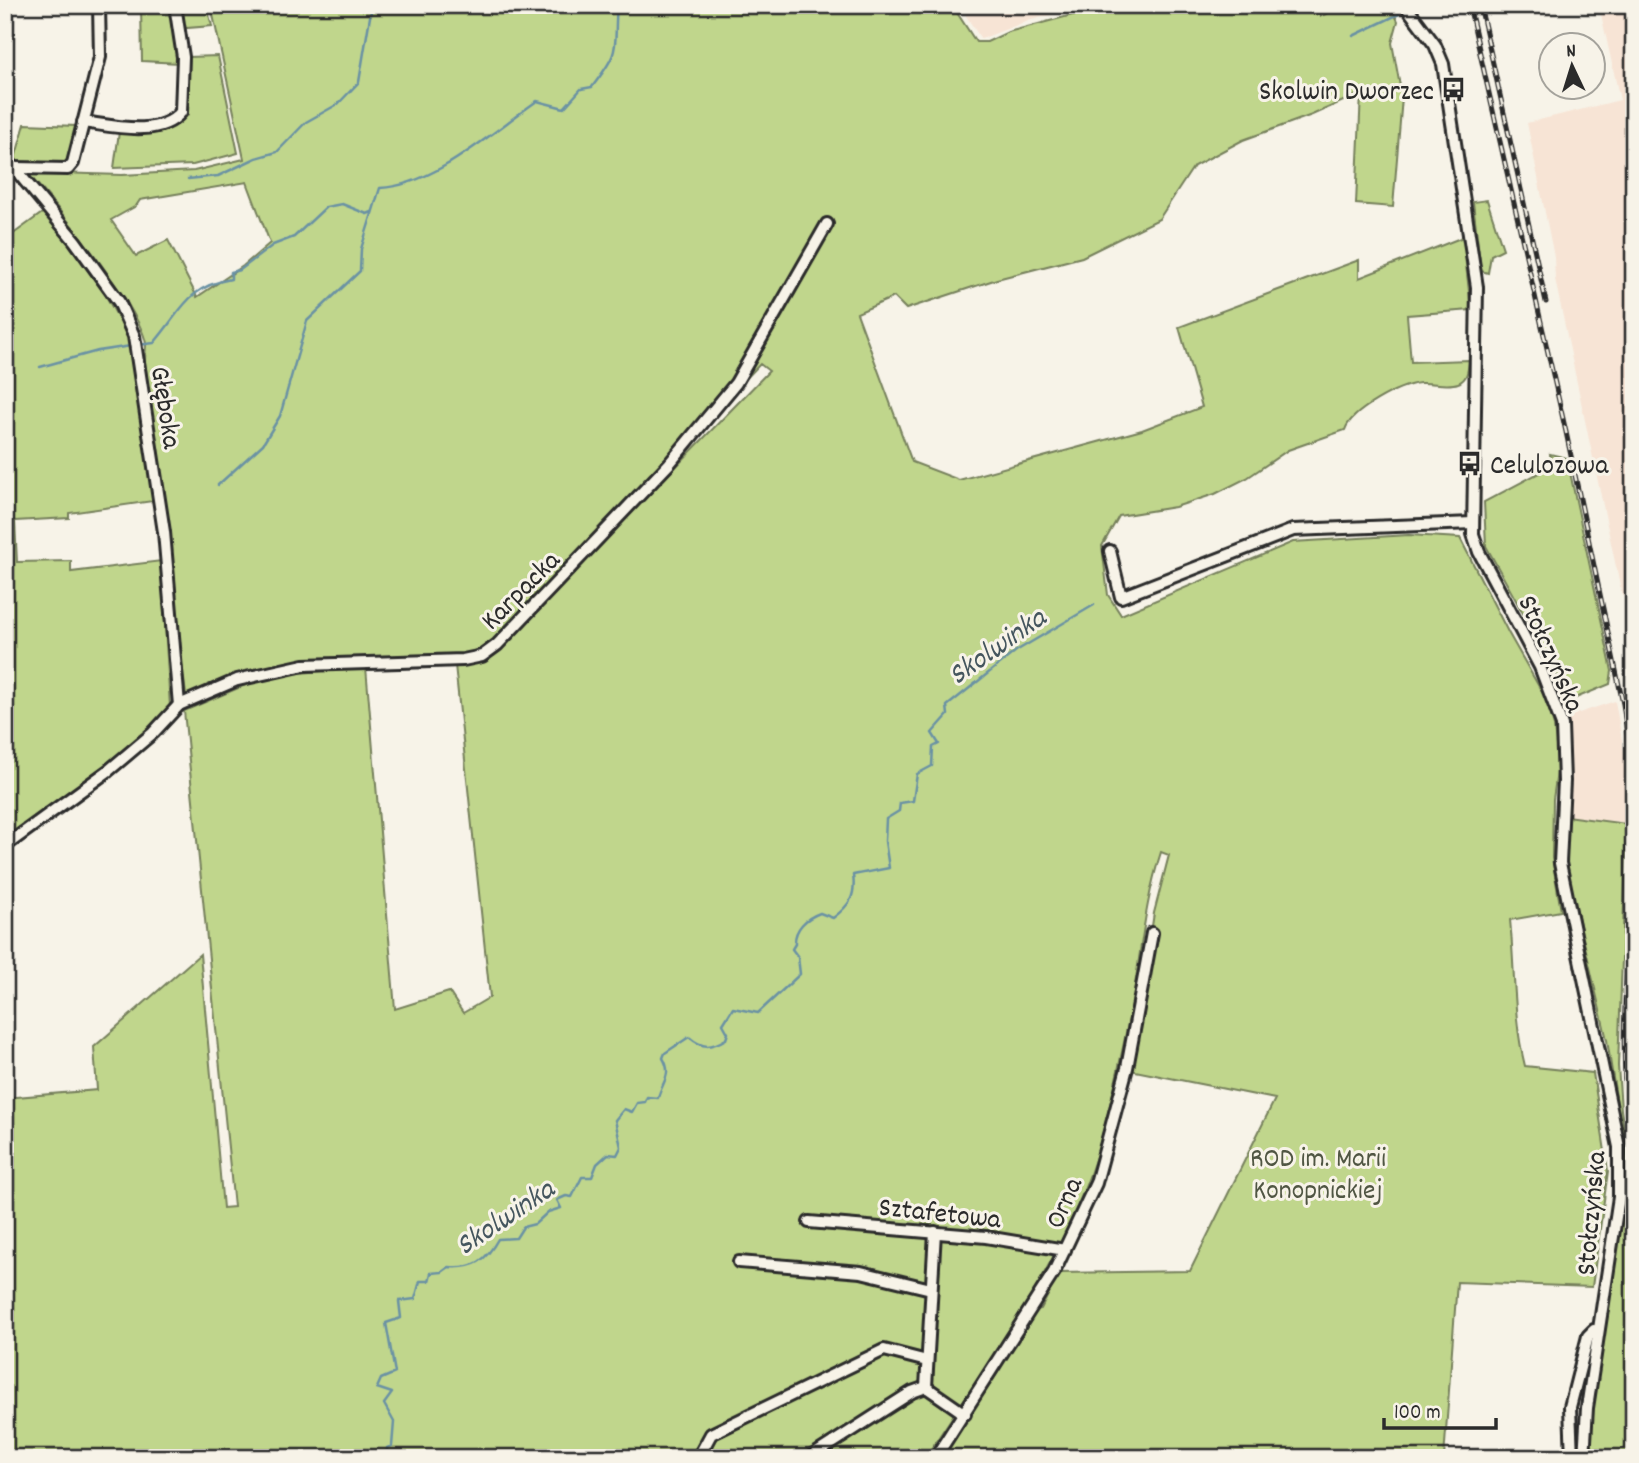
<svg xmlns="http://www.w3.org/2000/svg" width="1639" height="1463" font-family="Dekko,sans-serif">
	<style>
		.built { fill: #f7e4d5 }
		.green { fill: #c0d68c; stroke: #76805c; stroke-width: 2; fill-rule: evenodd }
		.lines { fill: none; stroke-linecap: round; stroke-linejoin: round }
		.stream { stroke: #6a92a4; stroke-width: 2.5 }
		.minor-casing { stroke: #2b2b2b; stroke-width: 16 }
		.minor { stroke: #f7f3e8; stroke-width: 10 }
		.rail-casing { stroke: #2b2b2b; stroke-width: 5 }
		.rail { stroke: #f7f3e8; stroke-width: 2.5; stroke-dasharray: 8; stroke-linecap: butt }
		.labels { text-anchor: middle; stroke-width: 6; stroke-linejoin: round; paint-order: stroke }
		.poi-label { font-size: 28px; fill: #2b2b2b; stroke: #f7f3e8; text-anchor: end }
		.street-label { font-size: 28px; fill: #2b2b2b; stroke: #f7f3e8 }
		.park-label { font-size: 28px; fill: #505643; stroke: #f7f3e8 }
		.water-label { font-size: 30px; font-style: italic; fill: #45565e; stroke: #f7f3e8 }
	</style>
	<rect width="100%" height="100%" fill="#f7f3e8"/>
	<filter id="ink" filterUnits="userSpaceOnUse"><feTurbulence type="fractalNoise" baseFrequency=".0143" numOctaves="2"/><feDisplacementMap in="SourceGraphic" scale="14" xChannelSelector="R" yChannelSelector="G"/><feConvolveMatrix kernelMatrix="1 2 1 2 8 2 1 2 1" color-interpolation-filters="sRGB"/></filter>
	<g filter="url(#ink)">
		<!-- built -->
		<g class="built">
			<path d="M959,5h132l-64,16 -46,18z"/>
			<path d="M1599,5h35v587l-12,3 -67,-316 -1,-22 -27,-134 93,-23z"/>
			<path d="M1615,701l10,56 2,67 -61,-8 5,-58 -4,-41z"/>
		</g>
		<!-- green -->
		<g class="green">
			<path d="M141,5h811l24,37h11l21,-10 102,-27h155l3,7 23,-7h23l7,11 27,-11h42l8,16 -6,22 10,54 -9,110 -37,-3 5,-111 -49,22 -69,25 -49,26 -35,53 -77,38 -85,22 -91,30 -12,-12 -37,16 55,149 47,18 183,-50 60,-23 -23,-80 180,-67v18l104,-41 8,73 -64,5 4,47 58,-2c-1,9 -1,19 -11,23 -11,4 -26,-1 -38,0 -21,2 -69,28 -75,47l-57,20 -41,28 -32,16 -40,13 -56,9 -17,30 6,49 13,20 172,-73 116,-7 51,3 49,96 37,65 8,27 4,39 -5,34 -1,59 9,53 -51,9c5,49 3,99 15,146l68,7 15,98 -16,116 -135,-5 -13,176h-503l56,-84 36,-63 8,-2 18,-36 131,-2 85,-172 -145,-29 24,-157 15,-58 -8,-3c-16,49 -20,100 -29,151 -9,46 -19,94 -32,140 -33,117 -110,215 -175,315h-920v-360l92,-8 -3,-43 106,-93 23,254 11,-1 -50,-496 83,-35 99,-9 29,342 54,-17 14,21 27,-16 -35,-332 23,-2 19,-12 272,-280 -9,-7 -262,275 -18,12 -21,4 -155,5 -106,34 -12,1 -41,-334c0,-6 1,-12 1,-17 -5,-35 -93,-145 -120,-172l96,3 72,-4 50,-12 -32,-149 -4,1 4,15 -37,3 4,34 -37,-2zM247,182l23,61 -27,23 -46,31 -29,-57 -32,16 -25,-36 25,-14 4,-6z"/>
			<path d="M218,56l20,97 -45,12 -79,3 5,-36 49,-4 17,-11 3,-60z"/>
			<path d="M25,124l51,2 -8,37 -3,3 -51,-4z"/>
			<path d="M1487,200l16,49 -12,6 -3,18 -7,-2 -8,-69z"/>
			<path d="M45,211l61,85 26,47 21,158 -84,12v5l-54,3 2,41 54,-1v11l90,-11 9,146 -26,28 -139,106v-601z"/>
			<path d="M1550,454l17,4 45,213 -2,13 -39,16 -85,-154 -2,-44 68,-36z"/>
			<path d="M1566,816l61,8 -9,242 3,44 13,81v256l-3,11h-39l-1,-42 34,-239v-23l-18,-114 -42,-179z"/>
		</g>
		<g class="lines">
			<!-- stream -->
			<g class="stream">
				<path d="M1353,36l46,-22"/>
				<path d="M188,179l30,-3 38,-18 21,-6 29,-30 32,-18 21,-22 13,-77"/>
				<path d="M138,345l16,-2c28,-32 32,-56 77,-64v-7l9,-2 33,-25 21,-8 32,-30 16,-3 25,10 5,-2"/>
				<path d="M40,367l58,-16 33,-5"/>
				<path d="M218,485l45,-41 17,-28 27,-95 53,-50 1,-22 19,-61c54,-2 113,-57 157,-87l27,7 17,-19 11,-2c31,-40 21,-36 25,-82"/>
				<path d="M386,1458l1,-10 5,-2 2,-24 -10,-18 8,-11 -15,-5 4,-9 14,-6 -9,-50 15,-5 -2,-17 16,-2 5,-18h9l2,-8 11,-1 7,-5c25,2 37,-6 49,-28l18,-1 7,-11 12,-3 13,-12 13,-4 -4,-8 9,-4 6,1 10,-20h10l5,-13 11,-10 9,1 4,-8 -6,-27 9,-11 8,3 5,-9 8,-1 2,-5 11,1c4,-16 15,-23 5,-40l2,-5 24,-16c14,12 22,11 37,2l2,-6 -5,-9 10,-16 25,5 42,-39 -2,-17 -6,-8 3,-5c-1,-15 11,-26 25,-31l13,5c17,-13 23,-22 20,-43l36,-7 -4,-27 1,-22 13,-8 1,-8 13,-2 4,-27 15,-8 1,-19 6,-3 -7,-11 16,-18 -1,-9 69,-55 78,-46"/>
			</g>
			<defs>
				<g id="minor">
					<path d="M1405,5l30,40 8,19 34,223 -4,247 6,18 61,115 22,58 2,56 -4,82 59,284v50l-32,211 -3,50"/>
					<path d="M83,122c30,4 77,16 98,-10l2,-55 -8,-52"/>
					<path d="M5,157l70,84 44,61 15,34 30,196 15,173"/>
					<path d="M15,168l53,1 5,-6 27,-106 -1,-52"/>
					<path d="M1110,551l11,46 172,-67 180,-7"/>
					<path d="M5,846l103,-75 45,-38 26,-28 58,-25 67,-15 159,-5 19,-4 15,-11 172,-181 67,-81 91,-159"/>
					<path d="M809,1222l177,15 79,13"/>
					<path d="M935,1232l-9,155 39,27"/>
					<path d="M739,1262l122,10 70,17"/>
					<path d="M698,1458l13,-24 173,-84 43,11"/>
					<path d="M809,1458l103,-66 14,-5"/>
					<path d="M935,1458l119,-186 42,-89 31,-115 25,-135"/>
					<path d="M1572,1458l-2,-51 18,-71 6,-6 4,1"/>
				</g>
			</defs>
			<!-- minor casing -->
			<use href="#minor" class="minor-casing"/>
			<!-- minor -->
			<use href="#minor" class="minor"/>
			<defs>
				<g id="rail">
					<path d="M1469,5l97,427 57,272 11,77"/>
					<path d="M1480,5l66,297"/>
					<path d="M1634,862c-7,108 -18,200 0,308"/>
				</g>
			</defs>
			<!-- rail casing -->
			<use href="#rail" class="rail-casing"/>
			<!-- rail -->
			<use href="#rail" class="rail"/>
		</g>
	</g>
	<!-- icons -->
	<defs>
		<symbol id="bus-bare" viewBox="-9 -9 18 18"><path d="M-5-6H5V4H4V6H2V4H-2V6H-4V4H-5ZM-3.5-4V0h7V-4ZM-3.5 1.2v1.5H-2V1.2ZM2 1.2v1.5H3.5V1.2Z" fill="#2b2b2b" stroke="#f7f3e8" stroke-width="2.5" paint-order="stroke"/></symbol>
	</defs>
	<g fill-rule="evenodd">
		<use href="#bus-bare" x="1436" y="72" width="35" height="35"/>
		<use href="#bus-bare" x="1452" y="446" width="35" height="35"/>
	</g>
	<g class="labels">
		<!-- poi labels -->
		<g class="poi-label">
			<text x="1434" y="99">Skolwin Dworzec</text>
			<text x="1490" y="473" text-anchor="start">Celulozowa</text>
		</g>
		<!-- street labels -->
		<g class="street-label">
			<text transform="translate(168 407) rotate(81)" y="10">Głęboka</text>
			<text transform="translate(519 589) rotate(-45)" y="10">Karpacka</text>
			<text transform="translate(1553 653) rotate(66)" y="10">Stołczyńska</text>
			<text transform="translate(1062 1202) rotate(-66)" y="10">Orna</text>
			<text transform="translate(940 1211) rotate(6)" y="10">Sztafetowa</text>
			<text transform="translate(1589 1213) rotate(-85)" y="10">Stołczyńska</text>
		</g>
		<!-- park labels -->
		<g class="park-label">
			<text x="1318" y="1166">ROD im. Marii<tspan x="1318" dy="32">Konopnickiej</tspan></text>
		</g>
		<!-- water labels -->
		<g class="water-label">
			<text transform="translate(996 645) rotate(-35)" y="10">Skolwinka</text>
			<text transform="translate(504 1216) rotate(-34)" y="10">Skolwinka</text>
		</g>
	</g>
	<!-- margin -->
	<rect width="1639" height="1463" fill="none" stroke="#f7f3e8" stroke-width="28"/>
	<rect x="14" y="14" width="1611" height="1435" fill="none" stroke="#2b2b2b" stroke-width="2.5" filter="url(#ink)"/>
	<!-- north arrow -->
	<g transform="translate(1572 66) rotate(356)"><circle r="33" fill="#f7f3e8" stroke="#a5a39c" stroke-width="2"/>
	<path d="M0-5L12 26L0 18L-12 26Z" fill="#2b2b2b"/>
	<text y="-10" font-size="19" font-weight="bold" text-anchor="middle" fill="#2b2b2b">N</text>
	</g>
	<!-- scale -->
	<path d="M1384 1418v10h112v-10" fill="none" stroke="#2b2b2b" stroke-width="3.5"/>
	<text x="1394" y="1418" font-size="21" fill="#2b2b2b" stroke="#f7f3e8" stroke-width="5" paint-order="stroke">100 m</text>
</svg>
